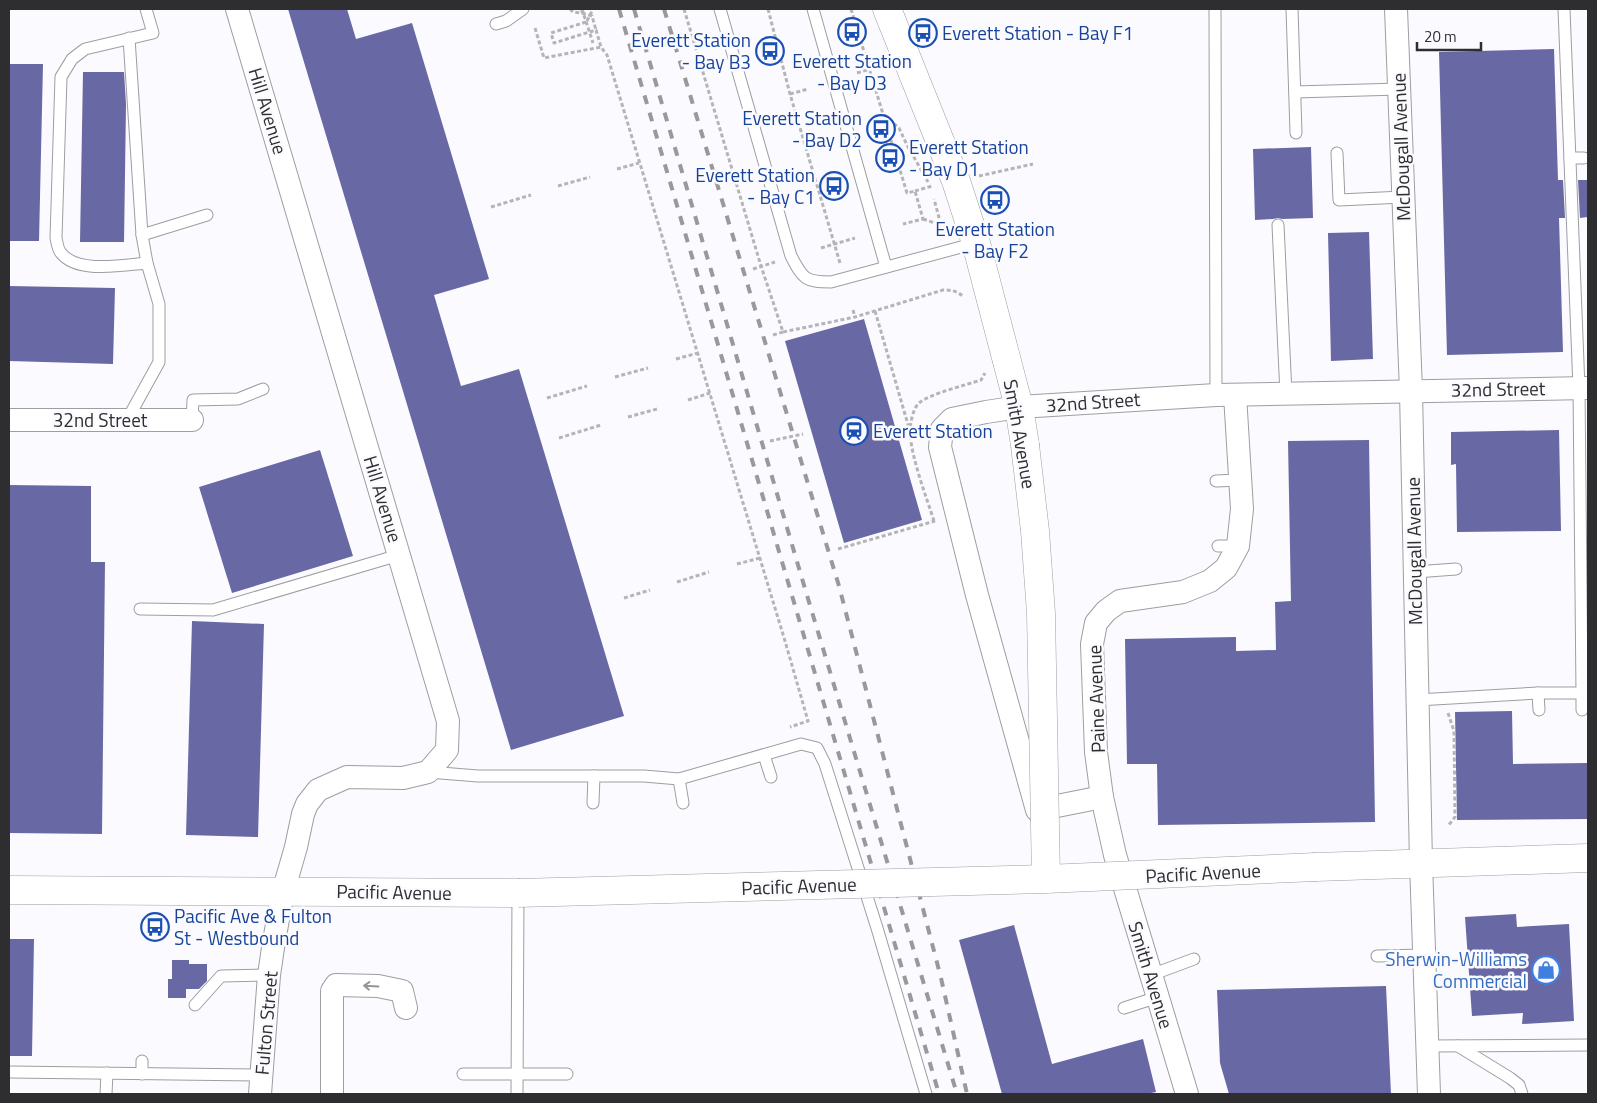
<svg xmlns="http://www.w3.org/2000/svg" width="1597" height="1103" font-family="'Titillium Web',sans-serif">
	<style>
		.building { fill: #6868a5 }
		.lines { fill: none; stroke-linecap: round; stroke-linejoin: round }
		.service-casing { stroke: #9d9ea1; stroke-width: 13 }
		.minor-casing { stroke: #9d9ea1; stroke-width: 24 }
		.tertiary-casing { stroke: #9d9ea1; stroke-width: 29 }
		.path { stroke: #b5b5b8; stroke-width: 3; stroke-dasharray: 4 2.5; stroke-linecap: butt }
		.service { stroke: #fff; stroke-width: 11 }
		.minor { stroke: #fff; stroke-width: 22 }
		.tertiary { stroke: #fff; stroke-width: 28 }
		.rail { stroke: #99999c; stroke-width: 4; stroke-dasharray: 9 9; stroke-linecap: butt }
		.tertiary-bridge-casing { stroke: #9d9ea1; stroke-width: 29; stroke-linecap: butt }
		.path-bridge { stroke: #b5b5b8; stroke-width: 3; stroke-dasharray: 4 2.5; stroke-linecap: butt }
		.tertiary-bridge { stroke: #fff; stroke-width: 28 }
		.oneway { stroke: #969698 }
		.labels { text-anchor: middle; stroke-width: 5; stroke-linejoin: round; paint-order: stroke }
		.transit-label { font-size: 19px; fill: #164399; stroke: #fbfbff; text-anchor: start }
		.street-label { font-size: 19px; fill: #2e2e30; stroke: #fbfbff }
		.shop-label { font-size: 19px; fill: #366cbe; stroke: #fbfbff; text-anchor: end }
	</style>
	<rect width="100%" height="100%" fill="#fbfbff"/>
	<!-- building -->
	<g class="building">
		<path d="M288,9h59l9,30 56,-16 77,256 -55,16 27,91 58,-17 105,347 -113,34z"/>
		<path d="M1554,49l4,131h5l2,38h-6l4,134 -116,3 -8,-303z"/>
		<path d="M9,64h34l-4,177h-30z"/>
		<path d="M83,72h41l2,32 -2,138h-44z"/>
		<path d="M1311,147l2,71 -31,1 -4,-1 -5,1 -18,1 -2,-71z"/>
		<path d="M1578,180h10v37l-8,1z"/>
		<path d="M1369,232l4,127 -42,2 -3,-128z"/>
		<path d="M9,286l106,2 -2,76 -104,-3z"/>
		<path d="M864,319l58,201 -78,23 -59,-202z"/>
		<path d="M1559,430l2,101 -104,1 -1,-68 -5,1v-33z"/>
		<path d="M1369,440l6,382 -217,3 -1,-61h-30l-2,-125 111,-2v14l40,-1 -1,-48 16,-1 -3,-160z"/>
		<path d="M320,450l33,106 -121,37 -33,-106z"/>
		<path d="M9,485l82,1v76h14l-3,272 -93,-1z"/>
		<path d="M192,621l72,3 -6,213 -72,-2z"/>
		<path d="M1512,711l1,53 75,-1v56l-131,1 -2,-108z"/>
		<path d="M1516,914l1,13 52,-3 5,97 -52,3 1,-11 -51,3 -7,-99z"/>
		<path d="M1014,925l38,139 91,-25 13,53 -10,2h-144l-43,-154z"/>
		<path d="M9,939h25l-2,117h-23z"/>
		<path d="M172,960h17v4h18v17l-8,8h-13v9h-18v-19h4z"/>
		<path d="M1386,986l5,108h-162l-9,-31 -3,-73z"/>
	</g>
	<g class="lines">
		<defs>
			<g id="service">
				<path d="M146,9l7,24 -68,16 -13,10 -11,18 -5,161c1,5 2,12 5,15 16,21 63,12 86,10"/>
				<path d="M720,9l71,247c12,23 14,26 40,26l145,-39"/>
				<path d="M813,9l73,258"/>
				<path d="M1215,9l1,386"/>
				<path d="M1292,9l4,124"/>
				<path d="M496,24l10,-3 17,-12"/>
				<path d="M129,38l13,197"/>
				<path d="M1295,92l104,-3"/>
				<path d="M1337,153l2,47 64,-3"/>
				<path d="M1570,158h14"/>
				<path d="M1278,225l8,169"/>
				<path d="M127,420l32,-58v-58l-12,-41 -5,-28 65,-20"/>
				<path d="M192,420l1,-20 45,-1 25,-10"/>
				<path d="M1216,481l24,-1"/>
				<path d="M1218,546h20"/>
				<path d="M1415,572l41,-3"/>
				<path d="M140,609l73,1 186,-55"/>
				<path d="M1538,693l1,17"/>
				<path d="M1582,693v17"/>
				<path d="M1417,700l121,-7h44l-3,-305 -15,-379"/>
				<path d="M764,755l7,22"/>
				<path d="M428,772l50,4h166l35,3 122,-35 16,4 8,16 52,164 49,166"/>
				<path d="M679,779l4,24"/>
				<path d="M593,803l1,-27"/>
				<path d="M1377,956l47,-1"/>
				<path d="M1151,975l43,-16"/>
				<path d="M195,1005l26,-29 48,-1"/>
				<path d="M1124,1008l34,-11"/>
				<path d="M1427,1046l161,-1"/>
				<path d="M1458,1046l52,32 9,7 3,9"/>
				<path d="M142,1061v13"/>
				<path d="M9,1072l252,3"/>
				<path d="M463,1074h104"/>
				<path d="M106,1094l1,-21"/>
				<path d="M517,1094l1,-201"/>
			</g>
			<g id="minor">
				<path d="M237,9l211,712 -1,29 -19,22 -25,6 -56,-1 -29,13 -11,14 -4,10 -7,33 -13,45 -9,49 -5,34 -9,119"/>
				<path d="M1396,9l15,382 10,472 8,231"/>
				<path d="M9,420h183"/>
				<path d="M1102,797l-65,13 -60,-215 -37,-148 2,-18 10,-10 34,-7 33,-5 197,-12 372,-7"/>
				<path d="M332,1094v-103l4,-6 42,1 24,5 4,17"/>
				<path d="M1187,1094l-72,-239 -13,-58 -6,-45 -4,-108 4,-21 10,-12 14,-10 63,-9 27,-11 16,-13 12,-22 4,-37 -7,-114"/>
			</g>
			<g id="tertiary">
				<path d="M887,9l69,172 20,62 43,164 6,38"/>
				<path d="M1316,867l272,-9"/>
				<path d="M9,890l509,3"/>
			</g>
		</defs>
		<!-- service casing -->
		<use href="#service" class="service-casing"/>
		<!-- minor casing -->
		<use href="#minor" class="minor-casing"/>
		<!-- tertiary casing -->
		<use href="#tertiary" class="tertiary-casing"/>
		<!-- path -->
		<g class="path">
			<path d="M570,9l3,3 9,1v-4"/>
			<path d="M684,9l77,257 22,66 72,-15 88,-27c9,0 14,1 21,7"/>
			<path d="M768,9l22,85 50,169"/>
			<path d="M851,9l56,184 8,-2 8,28 -20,5"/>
			<path d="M582,13l10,3 4,14"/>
			<path d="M586,22l-35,11 3,10 42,-13 5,17 6,8 178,586 23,80 -18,6"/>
			<path d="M535,28l9,30 57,-11"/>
			<path d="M857,73l13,-4"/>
			<path d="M790,94l18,-5"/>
			<path d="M884,115l15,13 8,17 21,37"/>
			<path d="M617,169l22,-6"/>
			<path d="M979,176l54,-12"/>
			<path d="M558,186l32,-9"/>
			<path d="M915,191l17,-5"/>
			<path d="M491,207l40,-12"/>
			<path d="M923,219l18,6 -7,-26"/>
			<path d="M821,248l34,-10"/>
			<path d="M753,269l22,-7"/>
			<path d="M853,310l2,7"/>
			<path d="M875,311l34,117"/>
			<path d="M773,335l10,-3"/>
			<path d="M676,359l22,-6"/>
			<path d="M615,377l33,-9"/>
			<path d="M547,398l40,-12"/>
			<path d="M688,400l22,-7"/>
			<path d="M628,417l29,-8"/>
			<path d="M559,438l42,-13"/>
			<path d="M770,441l33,-7"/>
			<path d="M934,521c-8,-25 -23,-64 -24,-89 0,-8 3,-24 9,-29 10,-9 47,-18 62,-23l4,-7"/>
			<path d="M838,549l97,-28"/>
			<path d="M737,564l23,-6"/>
			<path d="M677,582l32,-10"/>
			<path d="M624,598l26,-8"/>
			<path d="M1448,713l6,18 1,86 -7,9"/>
		</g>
		<!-- service -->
		<use href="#service" class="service"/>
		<!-- minor -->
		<use href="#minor" class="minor"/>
		<!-- tertiary -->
		<use href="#tertiary" class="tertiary"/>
		<!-- rail -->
		<g class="rail">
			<path d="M619,9l320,1085"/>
			<path d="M634,9l172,583 151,502"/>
			<path d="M664,9l175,577 102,392 26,116"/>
		</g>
		<defs>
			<g id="tertiary-bridge">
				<path d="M1025,445l10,86 6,82 5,266"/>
				<path d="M518,893l528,-14 270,-12"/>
			</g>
		</defs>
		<!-- tertiary-bridge casing -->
		<use href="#tertiary-bridge" class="tertiary-bridge-casing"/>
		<!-- path-bridge -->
		<g class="path-bridge">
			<path d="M582,9l11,34"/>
			<path d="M587,21l6,-12"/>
		</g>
		<!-- tertiary-bridge -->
		<use href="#tertiary-bridge" class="tertiary-bridge"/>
	</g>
	<!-- one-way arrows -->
	<defs><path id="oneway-shaft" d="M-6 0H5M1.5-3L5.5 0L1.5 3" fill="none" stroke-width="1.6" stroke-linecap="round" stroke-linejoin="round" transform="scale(1.25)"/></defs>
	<use class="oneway" href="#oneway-shaft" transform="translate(371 986) rotate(-177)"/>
	<!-- icons -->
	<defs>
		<symbol id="bus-ring" viewBox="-11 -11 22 22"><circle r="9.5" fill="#fbfbff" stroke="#1a4fb4" stroke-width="1.5"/><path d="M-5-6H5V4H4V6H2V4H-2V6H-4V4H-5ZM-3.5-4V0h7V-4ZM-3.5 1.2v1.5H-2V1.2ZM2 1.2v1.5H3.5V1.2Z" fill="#1a4fb4"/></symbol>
		<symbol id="station-ring" viewBox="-11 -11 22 22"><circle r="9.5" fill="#fbfbff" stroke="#1a4fb4" stroke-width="1.5"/><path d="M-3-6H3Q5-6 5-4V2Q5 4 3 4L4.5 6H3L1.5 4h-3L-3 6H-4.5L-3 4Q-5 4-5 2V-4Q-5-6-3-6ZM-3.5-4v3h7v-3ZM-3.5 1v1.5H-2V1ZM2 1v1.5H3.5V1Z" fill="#1a4fb4"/></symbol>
		<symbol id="shop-ring" viewBox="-11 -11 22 22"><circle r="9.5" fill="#fbfbff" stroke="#3f7fe0" stroke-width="1.5"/><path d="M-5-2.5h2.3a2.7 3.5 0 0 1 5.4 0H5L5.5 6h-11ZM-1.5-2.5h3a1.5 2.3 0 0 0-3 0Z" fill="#3f7fe0"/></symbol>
	</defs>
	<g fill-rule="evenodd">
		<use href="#bus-ring" x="836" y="16" width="32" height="32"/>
		<use href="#bus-ring" x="907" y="17" width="32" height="32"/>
		<use href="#bus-ring" x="754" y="35" width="32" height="32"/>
		<use href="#bus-ring" x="865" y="113" width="32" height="32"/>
		<use href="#bus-ring" x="874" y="142" width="32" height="32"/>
		<use href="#bus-ring" x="818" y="170" width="32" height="32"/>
		<use href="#bus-ring" x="979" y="184" width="32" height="32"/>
		<use href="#station-ring" x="838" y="415" width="32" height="32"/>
		<use href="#bus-ring" x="139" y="911" width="32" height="32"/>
		<use href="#shop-ring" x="1530" y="954" width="32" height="32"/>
	</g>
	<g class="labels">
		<!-- transit labels -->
		<g class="transit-label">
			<text x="942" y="40">Everett Station - Bay F1</text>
			<text x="751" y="47" text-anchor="end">Everett Station<tspan x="751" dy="22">- Bay B3</tspan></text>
			<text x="852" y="68" text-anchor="middle">Everett Station<tspan x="852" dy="22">- Bay D3</tspan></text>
			<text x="862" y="125" text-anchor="end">Everett Station<tspan x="862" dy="22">- Bay D2</tspan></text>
			<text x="909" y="154">Everett Station<tspan x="909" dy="22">- Bay D1</tspan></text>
			<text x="815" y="182" text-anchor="end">Everett Station<tspan x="815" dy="22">- Bay C1</tspan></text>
			<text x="995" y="236" text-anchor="middle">Everett Station<tspan x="995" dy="22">- Bay F2</tspan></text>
			<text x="873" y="438">Everett Station</text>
			<text x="174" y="923">Pacific Ave &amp; Fulton<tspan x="174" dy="22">St - Westbound</tspan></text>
		</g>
		<!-- street labels -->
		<g class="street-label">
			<text transform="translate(268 111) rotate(73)" y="7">Hill Avenue</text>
			<text transform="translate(1401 147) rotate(-92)" y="7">McDougall Avenue</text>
			<text transform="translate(1498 389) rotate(-1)" y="7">32nd Street</text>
			<text transform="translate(1093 402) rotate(-4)" y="7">32nd Street</text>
			<text x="100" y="427">32nd Street</text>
			<text transform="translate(1020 434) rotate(80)" y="7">Smith Avenue</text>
			<text transform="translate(383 499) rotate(73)" y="7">Hill Avenue</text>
			<text transform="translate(1414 551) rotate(-91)" y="7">McDougall Avenue</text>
			<text transform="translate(1096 699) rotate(-92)" y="7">Paine Avenue</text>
			<text transform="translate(1203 873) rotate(-3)" y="7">Pacific Avenue</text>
			<text transform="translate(799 886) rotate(-2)" y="7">Pacific Avenue</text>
			<text transform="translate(394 892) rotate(1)" y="7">Pacific Avenue</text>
			<text transform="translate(1151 975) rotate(73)" y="7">Smith Avenue</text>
			<text transform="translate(266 1023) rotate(-85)" y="7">Fulton Street</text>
		</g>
		<!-- shop labels -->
		<g class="shop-label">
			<text x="1527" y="966">Sherwin-Williams<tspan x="1527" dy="22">Commercial</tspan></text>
		</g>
	</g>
	<!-- border -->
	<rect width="1597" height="1103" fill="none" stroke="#2e2e30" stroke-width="20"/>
	<!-- scale -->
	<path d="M1417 42v8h64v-8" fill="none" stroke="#2e2e30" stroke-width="2.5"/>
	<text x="1424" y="42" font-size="15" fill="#2e2e30" stroke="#fbfbff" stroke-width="4" paint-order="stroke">20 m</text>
</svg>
